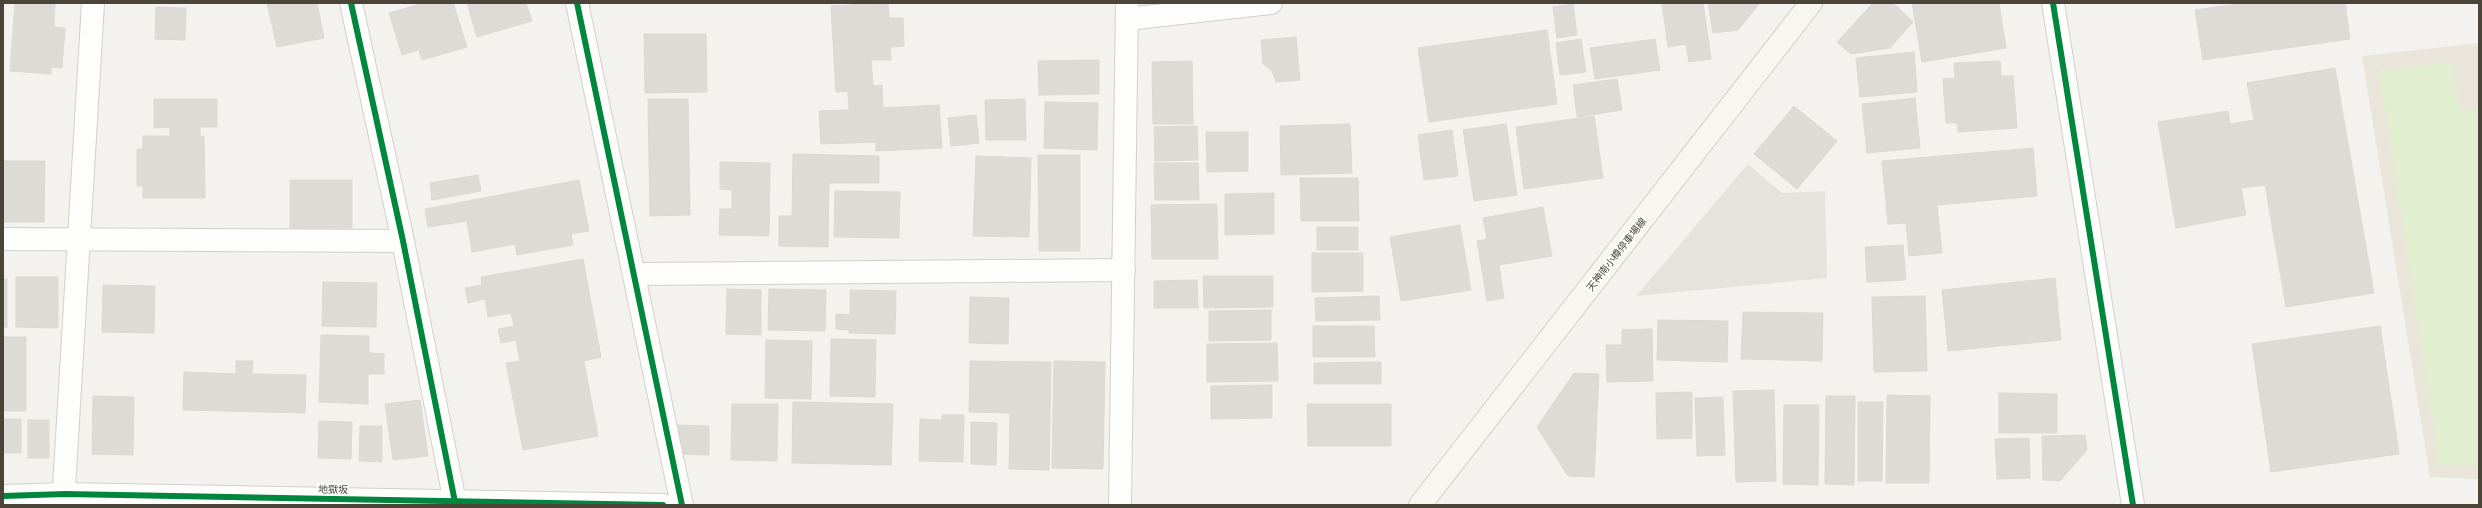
<svg xmlns="http://www.w3.org/2000/svg" width="2482" height="508" font-family="Poppins,'Noto Sans JP',sans-serif">
	<style>
		.education { fill: #eae5da }
		.green { fill: #e1eecf }
		.parking { fill: #e6e3df }
		.building { fill: #dedbd6; stroke: #dcd9d4 }
		.lines { fill: none; stroke-linecap: round; stroke-linejoin: round }
		.minor-casing { stroke: #d2d0cb; stroke-width: 24 }
		.tertiary-casing { stroke: #d2d0cb; stroke-width: 24 }
		.secondary-casing { stroke: #d3cfc5; stroke-width: 24 }
		.minor { stroke: #fdfdfc; stroke-width: 22 }
		.tertiary { stroke: #fdfdfc; stroke-width: 22 }
		.secondary { stroke: #f7f6f1; stroke-width: 22 }
		.cycleway-casing { stroke: #fff; stroke-width: 8 }
		.cycleway { stroke: #00873e; stroke-width: 6 }
		.labels { text-anchor: middle; stroke-width: 3.5; stroke-linejoin: round; paint-order: stroke }
		.street-label { font-size: 10px; fill: #4b4439; stroke: #fff }
	</style>
	<rect width="100%" height="100%" fill="#f4f2ee"/>
	<!-- education -->
	<path class="education" d="M2479,43v436l-49,-2 -68,-421z"/>
	<!-- green -->
	<path class="green" d="M2452,62l9,48 18,-2v358l-40,-1 -60,-395z"/>
	<!-- parking -->
	<path class="parking" d="M1748,164l34,29 43,-2 2,87 -191,18z"/>
	<!-- building -->
	<g class="building">
		<path d="M15,3h40l-1,24 11,1 -3,40 -11,-1v7l-41,-3z"/>
		<path d="M267,3h50l7,35 -47,9z"/>
		<path d="M417,3h36l14,44 -45,13 -3,-10 -17,5 -13,-42 28,-8z"/>
		<path d="M467,3h59l6,18 -55,16z"/>
		<path d="M888,3l1,15h14l1,28 -14,1 1,13h-20l2,26 9,-1 1,23 56,-3 3,43 -66,3v-9l-55,2 -2,-33 30,-1 -1,-19 -12,1 -5,-86z"/>
		<path d="M1662,3h41l8,56 -22,3 -3,-18 -18,3z"/>
		<path d="M1708,3h52l-22,27 -25,3z"/>
		<path d="M1873,3h20l20,19 -23,26 -39,6 -14,-12z"/>
		<path d="M1912,3h87l7,45 -84,14z"/>
		<path d="M2245,3h100l5,36 -147,21 -8,-50z"/>
		<path d="M1573,4l4,31 -20,3 -4,-31z"/>
		<path d="M156,7l30,1 -1,32 -30,-1z"/>
		<path d="M1547,30l10,74 -128,18 -11,-74z"/>
		<path d="M644,34h62l1,58 -62,1z"/>
		<path d="M1296,37l4,43 -24,2 -4,-11 -9,-7 -2,-24z"/>
		<path d="M1581,39l5,33 -26,3 -4,-32z"/>
		<path d="M1655,39l5,31 -65,9 -5,-31z"/>
		<path d="M1914,52l3,40 -57,5 -4,-39z"/>
		<path d="M1099,60v34l-60,1 -1,-34z"/>
		<path d="M1192,61l1,63h-40l-1,-62z"/>
		<path d="M2000,61l1,15h12l4,52 -59,4 -1,-9h-11l-3,-44 12,-1 -1,-15z"/>
		<path d="M2335,68l39,225 -88,14 -21,-122 -24,3 5,27 -70,13 -18,-106 70,-11 2,13 24,-4 -7,-37z"/>
		<path d="M1617,79l5,31 -45,7 -4,-32z"/>
		<path d="M1915,98l5,50 -53,5 -5,-49z"/>
		<path d="M154,99h63v28h-17v9h4l1,62h-62v-12h-6v-37h6v-13h27v-9l-16,1z"/>
		<path d="M648,99h40l2,116 -40,1z"/>
		<path d="M1025,99l1,41h-40l-1,-40z"/>
		<path d="M1045,102l53,1 -1,47 -53,-2z"/>
		<path d="M1794,106l43,35 -40,48 -43,-35z"/>
		<path d="M976,115l3,28 -28,3 -3,-28z"/>
		<path d="M1594,116l9,62 -79,11 -8,-62z"/>
		<path d="M1350,124l2,49 -71,2 -1,-49z"/>
		<path d="M1506,124l11,71 -43,6 -11,-71z"/>
		<path d="M1197,126l1,34 -43,1 -1,-34z"/>
		<path d="M1452,130l6,46 -34,4 -6,-45z"/>
		<path d="M1206,132h42v39l-41,1z"/>
		<path d="M2033,148l4,48 -100,9 5,48 -33,3 -3,-33 -18,1 -6,-63z"/>
		<path d="M793,154l86,2v27h-50l-1,64 -49,-1v-30h13z"/>
		<path d="M1038,155h42v96h-41z"/>
		<path d="M976,156l55,2 -2,79 -56,-1z"/>
		<path d="M3,161h42l-1,61h-41z"/>
		<path d="M720,162l50,1 -1,73 -50,-1 1,-26h12v-19l-12,-1z"/>
		<path d="M1154,163h44l1,37h-44z"/>
		<path d="M478,175l3,16 -49,9 -2,-17z"/>
		<path d="M1300,178h58l1,43h-58z"/>
		<rect x="290" y="180" width="62" height="48"/>
		<path d="M579,180l10,51 -18,3 2,11 -56,10 -2,-11 -43,8 -5,-31 -39,6 -3,-18z"/>
		<path d="M835,191l65,1 -1,46 -65,-1z"/>
		<path d="M1274,193v41l-49,1v-41z"/>
		<path d="M1217,204l1,55h-66l-1,-54z"/>
		<path d="M1543,207l9,49 -53,9 5,33 -17,3 -10,-60 10,-2 -4,-21z"/>
		<path d="M1460,225l11,65 -70,11 -11,-64z"/>
		<rect x="1317" y="227" width="41" height="23"/>
		<path d="M1903,245l3,35 -39,2 -2,-35z"/>
		<path d="M1312,253h51v38l-51,1z"/>
		<path d="M583,259l18,98 -17,4 14,75 -75,14 -17,-87 14,-2 -4,-21 -15,3 -3,-14 16,-3 -3,-13 -23,4 -3,-18 -17,4 -3,-15 17,-3 -1,-8z"/>
		<path d="M1203,276h70v31l-69,1z"/>
		<path d="M16,277h42v51l-42,-1z"/>
		<path d="M2055,278l6,62 -113,11 -6,-61z"/>
		<rect x="3" y="279" width="4" height="48"/>
		<path d="M1197,280l1,28h-44v-27z"/>
		<path d="M323,282l54,1 -1,44 -54,-1z"/>
		<path d="M103,285l52,1 -1,47 -52,-1z"/>
		<path d="M727,289l34,1v45l-35,-1z"/>
		<path d="M769,289l57,1 -1,41 -57,-1z"/>
		<path d="M850,290l46,1 -1,43 -46,-1v-3l-13,-1v-15l14,1z"/>
		<path d="M1379,296l1,24 -64,1 -1,-23z"/>
		<path d="M1925,296l2,75 -53,1 -2,-75z"/>
		<path d="M970,297l39,1 -1,46 -39,-1z"/>
		<path d="M1271,310v30l-62,1v-30z"/>
		<path d="M1743,312l80,1 -1,48 -81,-2z"/>
		<path d="M1658,320l70,1 -1,41 -70,-2z"/>
		<path d="M1313,326h61l1,31h-62z"/>
		<path d="M2380,326l19,128 -128,18 -19,-128z"/>
		<path d="M1652,329l1,52 -46,1 -1,-37h16v-15z"/>
		<path d="M321,335l48,1v17l15,1v20h-16v30l-49,-2z"/>
		<rect x="3" y="337" width="23" height="74"/>
		<path d="M831,339l45,1 -1,57 -45,-1z"/>
		<path d="M766,340l46,1 -1,58 -46,-1z"/>
		<path d="M1277,343l1,38 -71,1v-38z"/>
		<path d="M236,361h17l-1,13 54,1 -1,38 -122,-3 1,-38 52,2z"/>
		<path d="M970,361l81,1 -2,108 -40,-1 1,-56 -41,-1z"/>
		<path d="M1054,361l51,1 -2,107 -51,-1z"/>
		<path d="M1381,362v22h-67v-21z"/>
		<path d="M1574,373l25,1 -5,103 -26,-1 -31,-49z"/>
		<path d="M1272,385v33l-61,1v-33z"/>
		<path d="M1774,390l2,91 -40,1 -3,-91z"/>
		<path d="M1692,392v46l-35,1 -1,-46z"/>
		<path d="M1999,393l58,1v39h-58z"/>
		<path d="M1887,395l43,1 -1,87h-43z"/>
		<path d="M93,396l41,1 -1,58 -41,-1z"/>
		<path d="M1826,396h29l-1,89 -29,-1z"/>
		<path d="M1723,397l2,58 -28,1 -2,-58z"/>
		<path d="M420,400l8,56 -35,4 -8,-56z"/>
		<path d="M793,402l100,2 -2,61 -99,-2z"/>
		<path d="M1858,402h25l-1,79h-24z"/>
		<path d="M732,404h46l-1,57 -46,-1z"/>
		<path d="M1307,404h84v42h-83z"/>
		<path d="M1784,405h35l-1,80 -35,-1z"/>
		<path d="M942,415h22l-1,47 -44,-1 1,-42 22,1z"/>
		<rect x="3" y="419" width="18" height="34"/>
		<rect x="28" y="420" width="21" height="38"/>
		<path d="M319,421l33,1 -1,37 -33,-1z"/>
		<path d="M971,422l26,1 -1,42 -25,-1z"/>
		<path d="M676,425l33,1v29l-34,-1z"/>
		<path d="M360,426h22v36l-23,-1z"/>
		<path d="M2085,435l2,15 -27,31 -17,-1 -1,-44z"/>
		<path d="M2029,438l1,40 -33,1 -2,-40z"/>
	</g>
	<g class="lines">
		<defs>
			<g id="minor">
				<path d="M351,3l52,238 52,261"/>
				<path d="M577,3l105,502"/>
				<path d="M3,239l400,2"/>
				<path d="M634,274l490,-4"/>
				<path d="M3,496l62,-2 598,11"/>
				<path d="M63,505l30,-502"/>
			</g>
			<g id="tertiary">
				<path d="M2053,3l80,502"/>
				<path d="M1127,19l144,-16"/>
				<path d="M1120,505l7,-502"/>
			</g>
			<path id="secondary" d="M1420,505l391,-502"/>
		</defs>
		<!-- minor casing -->
		<use href="#minor" class="minor-casing"/>
		<!-- tertiary casing -->
		<use href="#tertiary" class="tertiary-casing"/>
		<!-- secondary casing -->
		<use href="#secondary" class="secondary-casing"/>
		<!-- minor -->
		<use href="#minor" class="minor"/>
		<!-- tertiary -->
		<use href="#tertiary" class="tertiary"/>
		<!-- secondary -->
		<use href="#secondary" class="secondary"/>
		<defs>
			<g id="cycleway">
				<path d="M351,3l52,238 52,261"/>
				<path d="M577,3l105,502"/>
				<path d="M2053,3l80,502"/>
				<path d="M3,496l62,-2 598,11"/>
			</g>
		</defs>
		<!-- cycleway casing -->
		<use href="#cycleway" class="cycleway-casing"/>
		<!-- cycleway -->
		<use href="#cycleway" class="cycleway"/>
	</g>
	<g class="labels">
		<!-- street labels -->
		<g class="street-label">
			<text transform="translate(1616 254) rotate(-52)" y="4">天神南小樽停車場線</text>
			<text transform="translate(333 489) rotate(1)" y="4">地獄坂</text>
		</g>
	</g>
	<!-- border -->
	<rect width="2482" height="508" fill="none" stroke="#4b4439" stroke-width="8"/>
</svg>
